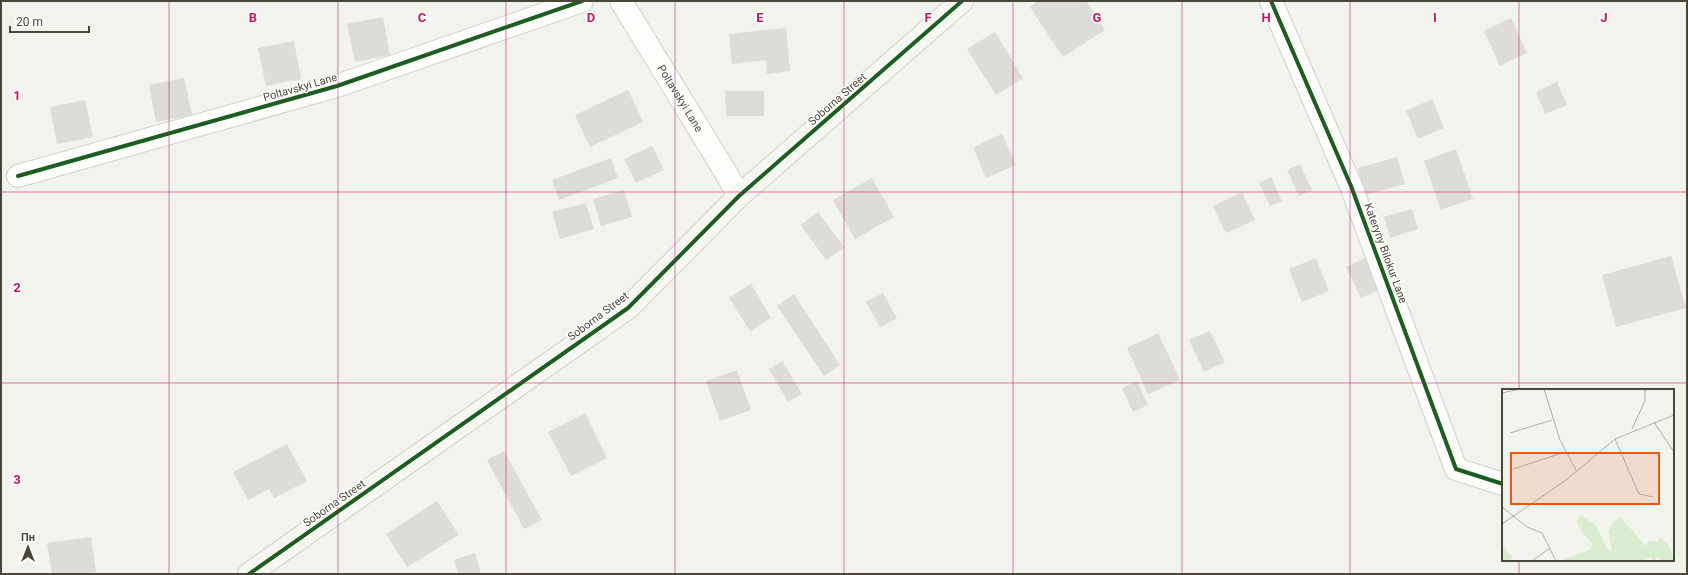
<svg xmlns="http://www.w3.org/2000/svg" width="1688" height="575" font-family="Roboto,sans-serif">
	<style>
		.building { fill: #dddcd6 }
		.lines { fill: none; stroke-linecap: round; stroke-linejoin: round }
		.street-casing { stroke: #d1d1cb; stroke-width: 24 }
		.secondary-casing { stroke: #d2d1c5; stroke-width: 24 }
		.street { stroke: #fdfdfc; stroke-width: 22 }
		.secondary { stroke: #f7f7f1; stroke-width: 22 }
		.cycleway-casing { stroke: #fff; stroke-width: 6 }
		.cycleway { stroke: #1b5e20; stroke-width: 4 }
		.grid { fill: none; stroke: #c2185b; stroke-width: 1; stroke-opacity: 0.55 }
		.labels { text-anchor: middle; stroke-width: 3; stroke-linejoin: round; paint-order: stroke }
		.street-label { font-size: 11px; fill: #4a4739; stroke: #fff }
		.inset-road { fill: none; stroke: #afaea6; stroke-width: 1 }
		.view { fill: #e8590c; fill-opacity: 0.15; stroke: #e8590c; stroke-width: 2 }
		.inset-edge { fill: none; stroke: #4a4739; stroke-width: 2 }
		.grid-label { font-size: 13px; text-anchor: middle; font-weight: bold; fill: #c2185b; stroke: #fff; stroke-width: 3; stroke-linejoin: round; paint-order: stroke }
	</style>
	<rect width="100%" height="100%" fill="#f3f3ee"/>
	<!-- building -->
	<g class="building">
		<path d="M1039,1h47l19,29 -42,27 -33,-50z"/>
		<path d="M383,17l7,38 -35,7 -8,-38z"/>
		<path d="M1511,18l16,35 -27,13 -16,-35z"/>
		<path d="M786,28l4,43 -23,3 -1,-14 -34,4 -3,-30z"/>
		<path d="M995,32l28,46 -27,17 -29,-46z"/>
		<path d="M294,41l7,38 -35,7 -8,-38z"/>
		<path d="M184,78l8,37 -36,7 -7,-37z"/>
		<path d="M1557,82l10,23 -22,9 -9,-22z"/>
		<path d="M628,90l15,32 -53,25 -15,-32z"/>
		<path d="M725,91h39v25h-38z"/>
		<path d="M1432,99l12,29 -26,11 -12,-28z"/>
		<path d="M85,100l8,37 -36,7 -7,-37z"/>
		<path d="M1002,134l14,31 -30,13 -13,-31z"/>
		<path d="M652,146l12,24 -28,13 -12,-24z"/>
		<path d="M1456,149l17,50 -32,11 -17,-49z"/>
		<path d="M1397,157l8,27 -40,11 -7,-27z"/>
		<path d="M611,158l7,20 -59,22 -7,-20z"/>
		<path d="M1300,164l12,26 -13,6 -12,-26z"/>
		<path d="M1271,177l11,24 -12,5 -11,-23z"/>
		<path d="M872,178l22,39 -39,22 -22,-39z"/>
		<path d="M624,190l8,27 -31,9 -8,-27z"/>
		<path d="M1242,192l13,28 -29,13 -13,-27z"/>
		<path d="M586,203l8,26 -34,10 -8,-27z"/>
		<path d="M1412,209l6,20 -28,9 -6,-21z"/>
		<path d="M818,212l26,35 -18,13 -25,-35z"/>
		<path d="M1671,256l15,52 -70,19 -14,-52z"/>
		<path d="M1316,258l13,33 -27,11 -13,-33z"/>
		<path d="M1365,258l16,31 -20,9 -15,-31z"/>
		<path d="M751,284l20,34 -21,13 -21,-33z"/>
		<path d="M883,293l14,25 -17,9 -14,-25z"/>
		<path d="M794,294l46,71 -16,11 -47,-70z"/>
		<path d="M1210,331l15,31 -21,10 -15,-32z"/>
		<path d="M1158,333l22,47 -32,14 -21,-46z"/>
		<path d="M782,361l20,33 -14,8 -19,-33z"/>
		<path d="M737,370l14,40 -31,11 -14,-40z"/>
		<path d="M1137,381l11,24 -15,7 -11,-24z"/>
		<path d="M585,413l22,45 -36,18 -23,-44z"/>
		<path d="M287,444l20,37 -33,17 -5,-9 -21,11 -15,-28z"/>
		<path d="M504,451l38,69 -18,9 -37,-69z"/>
		<path d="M437,501l22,34 -52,32 -21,-33z"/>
		<path d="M91,537l5,35 -16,2h-28l-5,-31z"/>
		<path d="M475,553l6,21h-23l-4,-14z"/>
	</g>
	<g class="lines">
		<defs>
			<g id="street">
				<path id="s1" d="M621,1l105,172 13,23"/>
				<path d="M1271,1l80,185 105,283 47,15"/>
				<path d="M18,176l319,-90 245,-85"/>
			</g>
			<path id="secondary" d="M249,574l379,-266 111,-112 223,-195"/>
		</defs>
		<!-- street casing -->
		<use href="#street" class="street-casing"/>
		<!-- secondary casing -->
		<use href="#secondary" class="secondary-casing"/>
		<!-- street -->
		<use href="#street" class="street"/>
		<!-- secondary -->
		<use href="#secondary" class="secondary"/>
		<defs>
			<g id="cycleway">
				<path d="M1271,1l80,185 105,283 47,15"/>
				<path d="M18,176l319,-90 245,-85"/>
				<path d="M249,574l379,-266 111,-112 223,-195"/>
			</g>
		</defs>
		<!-- cycleway casing -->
		<use href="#cycleway" class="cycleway-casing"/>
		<!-- cycleway -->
		<use href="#cycleway" class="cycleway"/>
	</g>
	<!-- grid -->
	<path class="grid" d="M169,1v573M338,1v573M506,1v573M675,1v573M844,1v573M1013,1v573M1182,1v573M1350,1v573M1519,1v389M1,192h1686M1,383h1686M1519,560v14"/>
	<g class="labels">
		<!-- street labels -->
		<g class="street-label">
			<text transform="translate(300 87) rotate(-16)" y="4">Poltavskyi Lane</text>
			<text dy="4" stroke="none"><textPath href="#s1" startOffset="114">Poltavskyi Lane</textPath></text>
			<text transform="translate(837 99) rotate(-41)" y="4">Soborna Street</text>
			<text transform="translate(1386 253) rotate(70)" y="4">Kateryny Bilokur Lane</text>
			<text transform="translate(598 316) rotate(-37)" y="4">Soborna Street</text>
			<text transform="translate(334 503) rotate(-35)" y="4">Soborna Street</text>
		</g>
	</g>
	<!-- overview -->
	<g transform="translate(1502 389)">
		<rect width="172" height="172" fill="#f3f3ee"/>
		<path d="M78,126l15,9 14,27h3l-4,-20 6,-10 6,-4 26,29 3,-5h9l3,-4 7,7 6,17h-13l-2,-4h-4l2,4h-5v-4l-11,4h-80l30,-12 1,-5 -14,-18 -1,-4zM0,156l11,12 -5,4h-6z" fill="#daedcf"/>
		<path class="inset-road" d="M42,0l16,51 16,30M0,4l18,-4M152,33l20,30M130,40l13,-28v-12M8,44l42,-13M113,50l24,55 14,3M11,80l52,-17M0,118l25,20 15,6 14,28M0,135l64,-44 49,-41 59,-24M30,172l18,-13"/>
		<path class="view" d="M9,64h148v51h-148z"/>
		<rect width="172" height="172" class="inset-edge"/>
	</g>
	<g class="grid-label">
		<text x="253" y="22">B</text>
		<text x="422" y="22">C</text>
		<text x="591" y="22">D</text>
		<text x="760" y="22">E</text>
		<text x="928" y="22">F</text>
		<text x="1097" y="22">G</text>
		<text x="1266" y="22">H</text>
		<text x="1435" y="22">I</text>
		<text x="1604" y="22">J</text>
		<text x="17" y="100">1</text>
		<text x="17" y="292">2</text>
		<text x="17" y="484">3</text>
	</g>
	<!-- border -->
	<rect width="1688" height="575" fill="none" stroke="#4a4739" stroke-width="4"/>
	<!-- north arrow -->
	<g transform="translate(28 547)" stroke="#ffffff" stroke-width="3" paint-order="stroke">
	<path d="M0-3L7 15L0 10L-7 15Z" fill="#4a4739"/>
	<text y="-6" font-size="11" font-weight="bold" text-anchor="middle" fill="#4a4739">Пн</text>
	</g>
	<!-- scale -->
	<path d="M10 26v6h79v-6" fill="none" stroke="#4a4739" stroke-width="2"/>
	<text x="16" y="26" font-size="12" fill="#4a4739" stroke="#ffffff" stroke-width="3" paint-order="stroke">20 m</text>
</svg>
